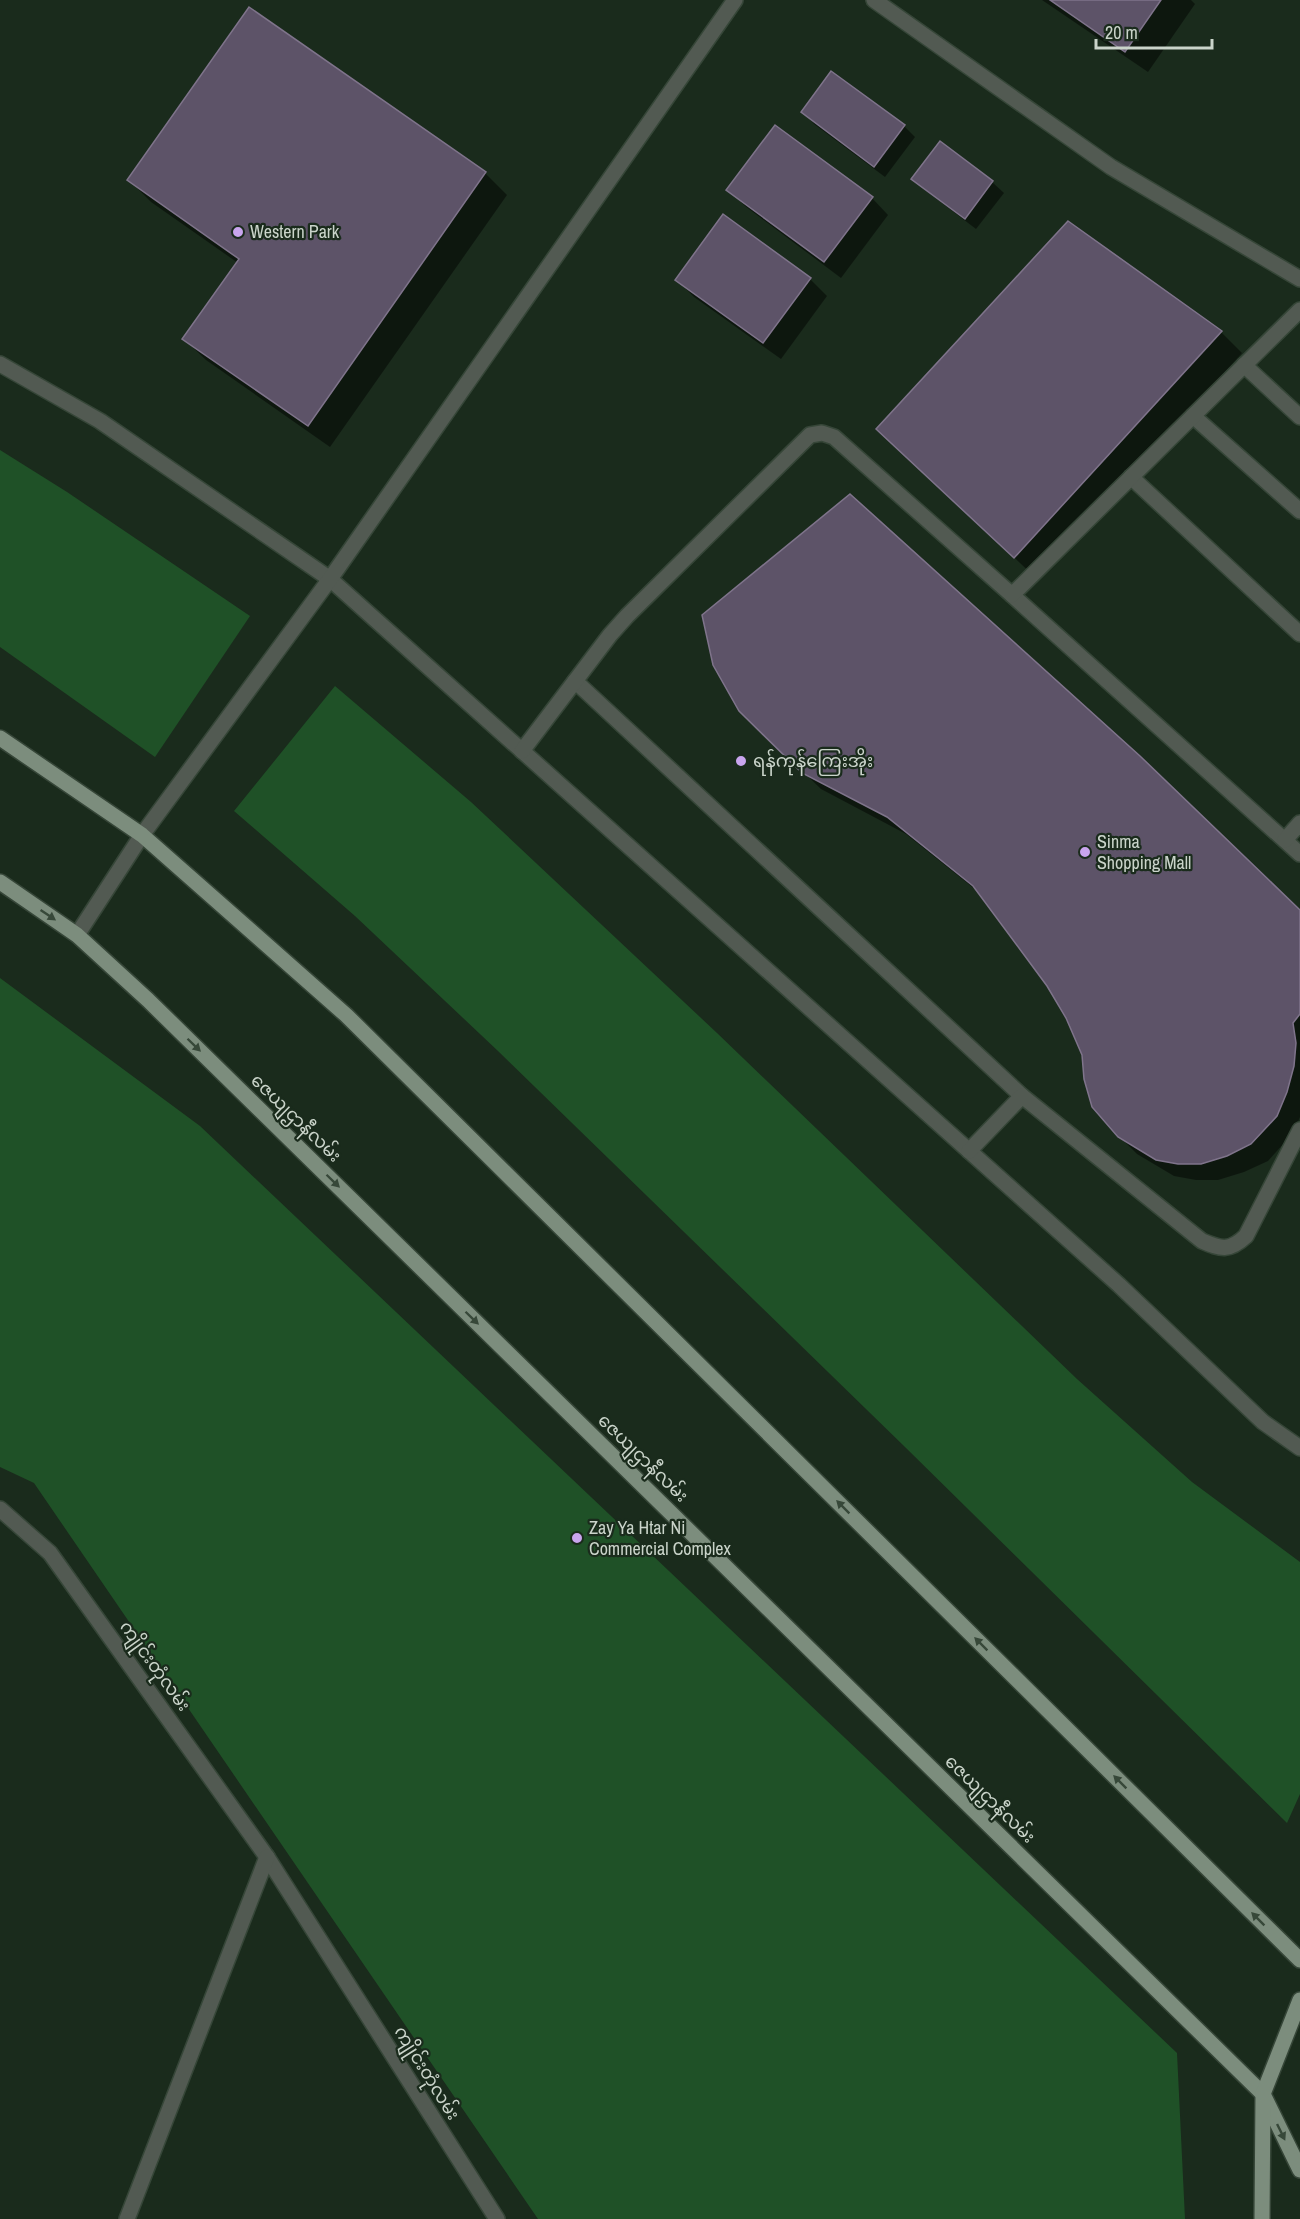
<svg xmlns="http://www.w3.org/2000/svg" width="1300" height="2219" font-family="'Archivo Narrow','Noto Sans Myanmar',sans-serif">
	<style>
		.green { fill: #1f5127 }
		.shadow { fill: #0007 }
		.building { fill: #5d5368; stroke: #7f748b; stroke-width: 1.5 }
		.lines { fill: none; stroke-linecap: round; stroke-linejoin: round }
		.minor-casing { stroke: #364638; stroke-width: 18 }
		.major-casing { stroke: #364638; stroke-width: 18 }
		.minor { stroke: #525a52; stroke-width: 15 }
		.major { stroke: #7c8d7d; stroke-width: 15 }
		.oneway { fill: #374839 }
		.poi-dot { fill: #c9a5ee; stroke: #1a2b1c; stroke-width: 2 }
		.labels { text-anchor: middle; stroke-width: 4.5; stroke-linejoin: round; paint-order: stroke }
		.poi-label { font-size: 18px; fill: #cad4ca; stroke: #1a2b1c; text-anchor: start }
		.street-label { font-size: 18px; fill: #cad4ca; stroke: #1a2b1c }
	</style>
	<rect width="100%" height="100%" fill="#1a2b1c"/>
	<!-- green -->
	<g class="green">
		<path d="M0,450l67,42 183,124 -95,141 -155,-110z"/>
		<path d="M335,686l136,116 246,231 360,346 115,103 108,80v232l-13,29 -382,-376 -407,-396 -143,-135 -121,-105z"/>
		<path d="M0,978l200,148 977,927 8,166h-647l-504,-736 -34,-16z"/>
	</g>
	<!-- shadow -->
	<g class="shadow">
		<path d="M1042,0h149l4,4 -47,68z"/>
		<path d="M249,9l236,164 22,22 -177,252 -124,-87 -22,-21 54,-76 -87,-61 -22,-22z"/>
		<path d="M803,112l101,14 11,11 -30,40 -71,-53z"/>
		<path d="M913,178l79,4 12,11 -28,36 -51,-39z"/>
		<path d="M728,189l144,9 16,17 -47,63 -96,-72z"/>
		<path d="M810,279l17,17 -46,63 -87,-62 -17,-17z"/>
		<path d="M1221,332l21,21 -205,226 -137,-129z"/>
		<path d="M758,728l542,184v205l-7,16 -25,28 -24,11 -26,8h-22l-22,-4 -37,-22 -18,-18 -52,-118 -19,-33 -67,-91 -75,-60 -85,-45z"/>
	</g>
	<!-- building -->
	<g class="building">
		<path d="M1050,0h111l-36,52z"/>
		<path d="M249,7l237,165 -178,254 -126,-87 57,-80 -112,-79z"/>
		<path d="M831,71l74,54 -31,42 -73,-55z"/>
		<path d="M775,125l98,72 -49,65 -98,-72z"/>
		<path d="M940,141l53,40 -28,38 -54,-40z"/>
		<path d="M723,214l88,64 -48,65 -88,-63z"/>
		<path d="M1068,221l154,110 -208,227 -138,-129z"/>
		<path d="M850,494l290,262 160,154v104l-7,9 3,20 -2,23 -7,26 -10,24 -26,28 -24,12 -26,8h-23l-22,-4 -38,-23 -26,-30 -8,-28 -2,-24 -16,-37 -19,-32 -74,-100 -86,-69 -85,-44 -63,-62 -26,-46 -11,-50z"/>
	</g>
	<g class="lines">
		<defs>
			<g id="minor">
				<path d="M874,0l237,167 189,112"/>
				<path d="M0,364l100,57 230,158 789,706 144,137 37,26"/>
				<path d="M1244,365l56,52"/>
				<path d="M1193,416l107,95"/>
				<path d="M1131,477l169,157"/>
				<path d="M1012,595l288,259"/>
				<path d="M575,681l447,415"/>
				<path d="M522,751l88,-116 17,-19 183,-181 12,-2 12,4 178,158 288,-285"/>
				<path d="M1285,840l15,-17"/>
				<path d="M77,935l65,-100 188,-256 405,-579"/>
				<path d="M969,1151l53,-55 180,145c19,8 27,11 44,-5l54,-106"/>
				<path d="M0,1509l50,44 217,304 230,362"/>
				<path d="M127,2219l140,-362"/>
			</g>
			<g id="major">
				<path d="M0,738l142,97 204,180 954,945"/>
				<path d="M0,882l77,53 71,65 1115,1094 37,76"/>
				<path d="M1262,2219l1,-125 37,-94"/>
			</g>
		</defs>
		<!-- minor casing -->
		<use href="#minor" class="minor-casing"/>
		<!-- major casing -->
		<use href="#major" class="major-casing"/>
		<!-- minor -->
		<use href="#minor" class="minor"/>
		<!-- major -->
		<use href="#major" class="major"/>
	</g>
	<!-- one-way arrows -->
	<defs><path id="oneway-solid" d="M-6-.8H1V-3.2L6.5 0L1 3.2V.8H-6Z" transform="scale(1.5)"/></defs>
	<g class="oneway">
		<use href="#oneway-solid" transform="translate(48 915) rotate(34)"/>
		<use href="#oneway-solid" transform="translate(194 1045) rotate(44)"/>
		<use href="#oneway-solid" transform="translate(333 1181) rotate(44)"/>
		<use href="#oneway-solid" transform="translate(472 1318) rotate(44)"/>
		<use href="#oneway-solid" transform="translate(843 1507) rotate(-135)"/>
		<use href="#oneway-solid" transform="translate(981 1644) rotate(-135)"/>
		<use href="#oneway-solid" transform="translate(1120 1782) rotate(-135)"/>
		<use href="#oneway-solid" transform="translate(1258 1919) rotate(-135)"/>
		<use href="#oneway-solid" transform="translate(1281 2132) rotate(64)"/>
	</g>
	<!-- markers -->
	<g class="poi-dot">
		<circle cx="238" cy="232" r="6"/>
		<circle cx="741" cy="761" r="6"/>
		<circle cx="1085" cy="852" r="6"/>
		<circle cx="577" cy="1538" r="6"/>
	</g>
	<g class="labels">
		<!-- poi labels -->
		<g class="poi-label">
			<text x="250" y="238">Western Park</text>
			<text x="753" y="767">ရန်ကုန်ကြေးအိုး</text>
			<text x="1097" y="848">Sinma<tspan x="1097" dy="21">Shopping Mall</tspan></text>
			<text x="589" y="1534">Zay Ya Htar Ni<tspan x="589" dy="21">Commercial Complex</tspan></text>
		</g>
		<!-- street labels -->
		<g class="street-label">
			<text transform="translate(296 1118) rotate(44)" y="6">ဇေယျဌာနီလမ်း</text>
			<text transform="translate(643 1458) rotate(44)" y="6">ဇေယျဌာနီလမ်း</text>
			<text transform="translate(155 1666) rotate(54)" y="6">ကျိုင်းတုံလမ်း</text>
			<text transform="translate(990 1799) rotate(44)" y="6">ဇေယျဌာနီလမ်း</text>
			<text transform="translate(427 2073) rotate(58)" y="6">ကျိုင်းတုံလမ်း</text>
		</g>
	</g>
	<!-- scale -->
	<path d="M1096 39v9h116v-9" fill="none" stroke="#cad4ca" stroke-width="3"/>
	<text x="1105" y="39" font-size="18" fill="#cad4ca" stroke="#1a2b1c" stroke-width="4.5" paint-order="stroke">20 m</text>
</svg>
